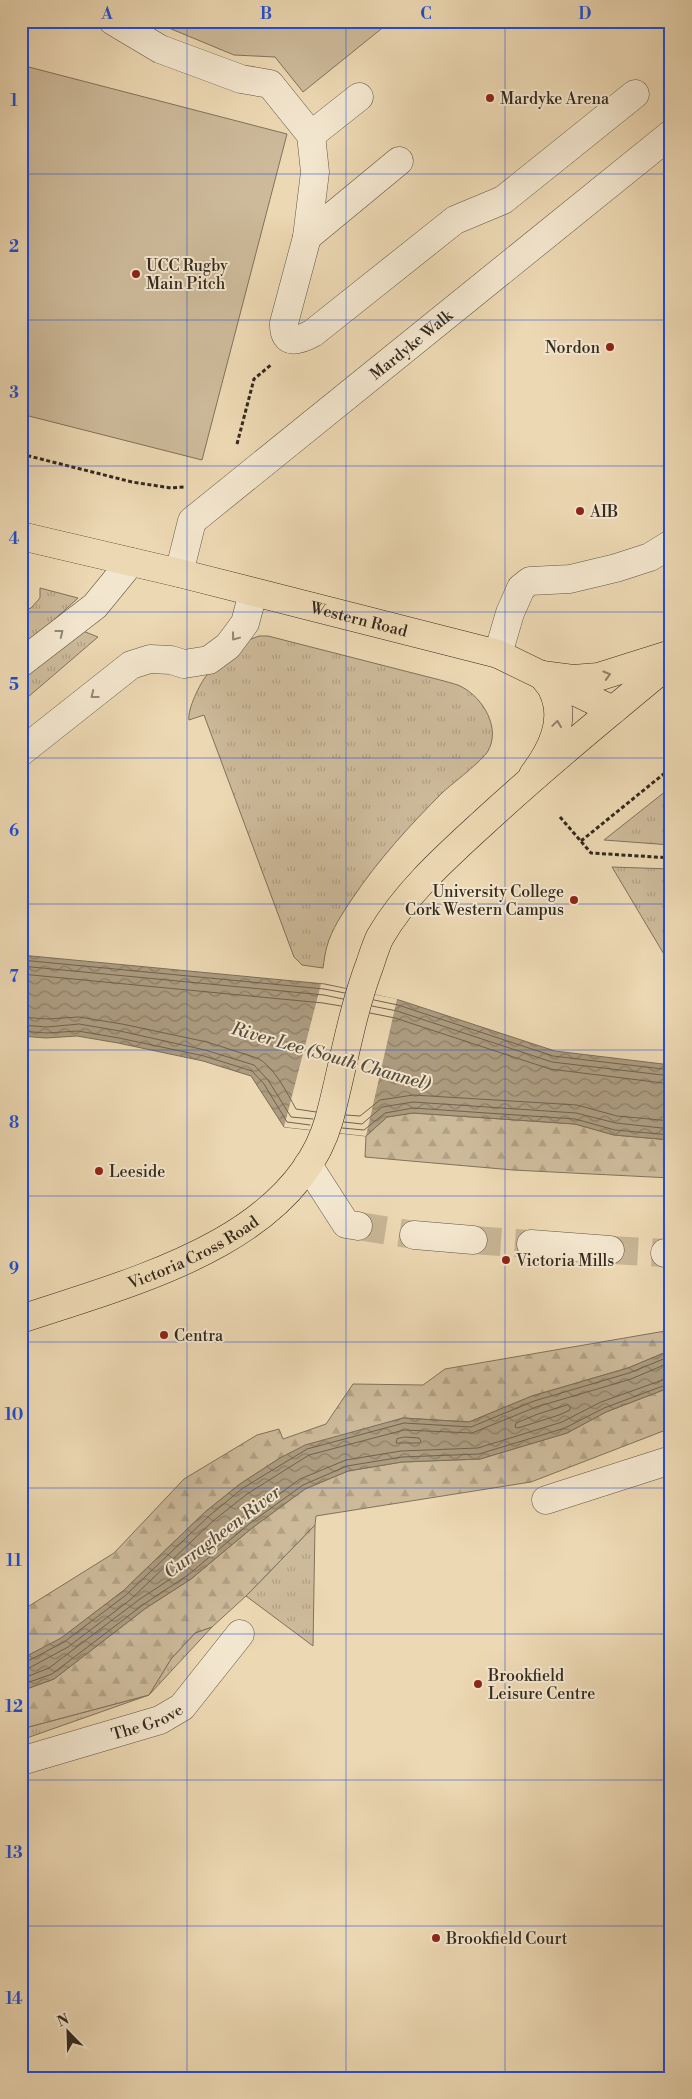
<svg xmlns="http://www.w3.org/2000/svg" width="692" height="2099" font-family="'Libre Bodoni',serif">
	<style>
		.grass { fill: url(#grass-tufts); stroke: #80725c }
		.forest { fill: url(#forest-firs); stroke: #80725c }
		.park { fill: #cdba9a; stroke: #80725c }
		.water { fill: url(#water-waves); stroke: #7c6e58 }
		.pier { fill: #ecd8b3 }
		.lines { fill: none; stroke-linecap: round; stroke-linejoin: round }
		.shore { stroke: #70624e; stroke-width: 1 }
		.minor-tunnel { stroke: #c7b595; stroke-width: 28; stroke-dasharray: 28 14; stroke-linecap: butt }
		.minor-casing { stroke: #615542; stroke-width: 29 }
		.major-casing { stroke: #33291d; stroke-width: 29 }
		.highway-casing { stroke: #33291d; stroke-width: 29 }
		.path { stroke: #33291d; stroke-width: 3; stroke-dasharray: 4 2.5; stroke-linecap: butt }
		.minor { stroke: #f3e6ce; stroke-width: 28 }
		.major { stroke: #ecd8b3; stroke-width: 28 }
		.highway { stroke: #ecd8b3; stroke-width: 28 }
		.oneway { stroke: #938876 }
		.oneway2 { stroke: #908068 }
		.grid { fill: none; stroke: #1d4ed8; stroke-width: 1; stroke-opacity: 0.55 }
		.poi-dot { fill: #8f2418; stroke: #f3e6ce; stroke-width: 2 }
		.labels { text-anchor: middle; stroke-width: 4; stroke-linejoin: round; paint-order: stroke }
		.poi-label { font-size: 16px; fill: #33291d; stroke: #f3e6ce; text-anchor: start }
		.street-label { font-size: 16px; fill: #33291d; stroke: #f3e6ce }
		.water-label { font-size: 18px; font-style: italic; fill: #584c3b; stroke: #f3e6ce }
		.neatline { fill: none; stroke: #1d4ed8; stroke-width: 2 }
		.grid-label { font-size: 16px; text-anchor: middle; font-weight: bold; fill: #1d4ed8 }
	</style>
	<defs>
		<pattern id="grass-tufts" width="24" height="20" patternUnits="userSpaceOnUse" patternTransform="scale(1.25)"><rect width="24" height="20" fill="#cdba9a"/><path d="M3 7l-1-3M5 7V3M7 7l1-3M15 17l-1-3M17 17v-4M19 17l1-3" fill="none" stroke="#b0a084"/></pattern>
		<pattern id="forest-firs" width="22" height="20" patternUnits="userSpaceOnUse" patternTransform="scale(1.25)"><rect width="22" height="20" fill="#cdba9a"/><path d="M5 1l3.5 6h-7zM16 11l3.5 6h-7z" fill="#b0a084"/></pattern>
		<pattern id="water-waves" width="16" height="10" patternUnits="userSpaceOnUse" patternTransform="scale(1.25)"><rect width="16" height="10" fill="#ad9c80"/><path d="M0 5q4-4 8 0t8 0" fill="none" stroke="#8d7f68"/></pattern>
	</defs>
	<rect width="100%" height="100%" fill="#ecd8b3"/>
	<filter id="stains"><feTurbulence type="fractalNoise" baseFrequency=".004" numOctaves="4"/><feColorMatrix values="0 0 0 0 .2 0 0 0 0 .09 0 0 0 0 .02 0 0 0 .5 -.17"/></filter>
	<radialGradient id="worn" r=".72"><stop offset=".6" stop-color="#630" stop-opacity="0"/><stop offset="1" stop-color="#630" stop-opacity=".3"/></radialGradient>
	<!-- grass -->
	<g class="grass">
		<path d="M40,588l38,10 -57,52v-38l10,-4 9,-10z"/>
		<path d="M83,631l15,6 -77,66v-29z"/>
		<path d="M259,636h9l176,45c6,2 13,3 18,6 21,11 39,41 26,64 -6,10 -35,32 -45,41 -33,33 -65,68 -91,107 -10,15 -20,30 -25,47 -2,7 -3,15 -4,22l-21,-3 -8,-8 -90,-242 -15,5c-2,-10 11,-37 18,-45l44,-36z"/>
		<path d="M671,787v58l-67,-5z"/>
		<path d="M612,867l59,2v97z"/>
		<path d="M315,1525l-2,121 -67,-50z"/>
		<path d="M212,1627l-63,68 -128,45v-11l128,-34 22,-36 24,-26z"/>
	</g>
	<!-- forest -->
	<g class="forest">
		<path d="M413,1113l162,11 39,11 57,5v38l-158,-8 -148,-13 1,-21 21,-19z"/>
		<path d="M671,1330v20l-43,18 -96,28 -63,26 -66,-4 -123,40 -40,26 -35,28 -82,79 -64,49 -38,19v-48l93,-58 70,-74 73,-44 22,-6 4,10 43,-15 27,-40 70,1 22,-16z"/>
		<path d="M671,1387v41l-140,54 -215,34 -1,9 -69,71 -34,31 -17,6 -24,26 -22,36 -128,34v-38l33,-12 92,-71 45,-29 61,-51 53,-39 43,-18 54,-9 78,-3 87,-26 39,-21z"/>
	</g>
	<!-- park -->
	<g class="park">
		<path d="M152,21h239l-88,71 -28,-35 -41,-2z"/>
		<path d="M21,65l266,69 -85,326 -181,-46z"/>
	</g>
	<!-- water -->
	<g class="water">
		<path d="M21,955l304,29 74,16 156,51 116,14v75l-57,-5 -39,-11 -162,-11 -26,4 -21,19 -82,-9 -33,-51 -48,-15 -85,-18 -41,-7 -31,2 -25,-2z"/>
		<path d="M671,1350v37l-65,25 -39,21 -87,26 -78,3 -54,9 -43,18 -53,39 -61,51 -45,29 -92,71 -33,12v-32l40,-21 62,-47 82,-79 35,-28 40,-26 25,-13 98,-27 66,4 63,-26 96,-28z"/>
	</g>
	<!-- pier -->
	<path class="pier" d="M321,984l76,15 -31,137 -82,-9z"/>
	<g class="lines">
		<!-- shore -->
		<g class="shore">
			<path d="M21,960l303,29 21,4"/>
			<path d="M21,966l303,29 19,4"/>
			<path d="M21,974l302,29 18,3"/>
			<path d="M374,1000l24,5 155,51 118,14"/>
			<path d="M372,1006l25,5 155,51 119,14"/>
			<path d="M370,1013l25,5 155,51 121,15"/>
			<path d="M21,1017l26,2 32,-2 43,7 85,18 50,16c17,8 30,35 39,51l20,3"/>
			<path d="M21,1025l26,2 32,-3 41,7 85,19 49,15 14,15 23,37 22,2"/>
			<path d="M21,1031l25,2 32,-2 41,7 85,18 48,15 12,13 23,38 23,3"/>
			<path d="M346,1115l14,1 20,-16 33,-5 164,10 40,11 54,5"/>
			<path d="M344,1122l18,2 20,-17 31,-5 163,11 40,10 55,6"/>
			<path d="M342,1128l22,2 21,-17 28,-5 162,11 40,11 56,5"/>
			<path d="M568,1405l2,2v3l-11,5 -41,13 -3,-1 1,-4 22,-9z"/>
			<path d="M405,1437l14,1 2,3 -2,2h-23l1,-4z"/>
			<path d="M21,1663l5,-1 38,-20 62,-47 83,-79 34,-28 64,-39 97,-26 67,4 63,-26 95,-28 42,-17"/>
			<path d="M21,1670l8,-2 39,-21 62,-47 83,-79 34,-27 62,-39 95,-25 68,3 64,-26 95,-28 40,-17"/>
			<path d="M21,1679l28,-11 91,-69 44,-29 61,-51 55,-40 46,-19 55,-9 77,-3 84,-26 39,-20 70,-25"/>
			<path d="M21,1685l31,-11 92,-70 44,-29 61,-51 54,-39 44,-19 55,-9 77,-3 86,-26 39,-20 67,-25"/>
		</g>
		<!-- minor-tunnel -->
		<g class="minor-tunnel">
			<path d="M358,1226l56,9"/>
			<path d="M473,1240l58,4"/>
			<path d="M610,1250l55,3"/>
		</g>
		<defs>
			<g id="minor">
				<path d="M113,21l47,28 81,30 29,5 41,51 4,37 -8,65 -23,86c-1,24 16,17 29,10l142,-113 48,-20 132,-106"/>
				<path d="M311,135l48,-38"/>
				<path d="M307,237l92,-76"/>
				<path id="s1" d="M179,573l13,-52 479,-387"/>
				<path d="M498,654l12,-41 11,-25 9,-7 40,-2 46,-11 34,-11 21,-13"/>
				<path d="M21,663l74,-57 36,-44"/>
				<path d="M21,752l110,-87 19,-6 21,1 13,4 25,-4 19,-14 17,-23 8,-30"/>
				<path d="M308,1165l38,59 12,2"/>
				<path d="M414,1235l59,5"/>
				<path d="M531,1244l79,6"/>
				<path d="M665,1253h6"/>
				<path d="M546,1500l125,-40"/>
				<path id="s2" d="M21,1761l139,-41 22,-13 58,-73"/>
			</g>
			<g id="major">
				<path id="s3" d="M21,536l158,37 319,81 115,56"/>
				<path d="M533,775c18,-24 34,-54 20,-84 -2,-6 -8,-11 -11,-16"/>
			</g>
			<g id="highway">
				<path d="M542,675l31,4 25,-2 73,-23"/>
				<path id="s4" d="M21,1319c107,-36 273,-76 308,-199 14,-52 22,-106 41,-156 3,-9 6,-19 10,-27 26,-45 67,-81 105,-116 60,-55 123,-107 186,-159"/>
			</g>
		</defs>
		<!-- minor casing -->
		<use href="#minor" class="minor-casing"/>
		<!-- major casing -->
		<use href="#major" class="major-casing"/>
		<!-- highway casing -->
		<use href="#highway" class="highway-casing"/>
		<!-- path -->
		<g class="path">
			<path d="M237,444l17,-65 18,-15"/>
			<path d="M21,454l111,28 39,6 13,-1"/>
			<path d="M560,817l31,36 80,5"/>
			<path d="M581,841l90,-73"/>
		</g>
		<!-- minor -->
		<use href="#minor" class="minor"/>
		<!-- major -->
		<use href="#major" class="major"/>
		<!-- highway -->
		<use href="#highway" class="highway"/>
	</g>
	<!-- one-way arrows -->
	<defs><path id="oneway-chevron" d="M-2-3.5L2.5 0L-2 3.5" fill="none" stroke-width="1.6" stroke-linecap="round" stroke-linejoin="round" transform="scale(1.25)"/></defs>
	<g class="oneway">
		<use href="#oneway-chevron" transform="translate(60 633) rotate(-38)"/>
		<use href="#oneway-chevron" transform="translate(235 637) rotate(127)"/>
		<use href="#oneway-chevron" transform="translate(94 695) rotate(142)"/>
	</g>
	<g class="oneway2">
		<use href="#oneway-chevron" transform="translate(607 675) rotate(-16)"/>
		<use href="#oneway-chevron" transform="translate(557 724) rotate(-82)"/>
	</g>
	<!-- grid -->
	<path class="grid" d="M187,21v2057M346,21v2057M505,21v2057M21,174h650M21,320h650M21,466h650M21,612h650M21,758h650M21,904h650M21,1050h650M21,1196h650M21,1342h650M21,1488h650M21,1634h650M21,1780h650M21,1926h650"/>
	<!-- markers -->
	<g class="poi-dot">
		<circle cx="490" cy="98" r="5"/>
		<circle cx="136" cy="274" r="5"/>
		<circle cx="610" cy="347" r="5"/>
		<circle cx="580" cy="511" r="5"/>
		<circle cx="574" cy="900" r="5"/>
		<circle cx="99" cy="1171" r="5"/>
		<circle cx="506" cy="1260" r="5"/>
		<circle cx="164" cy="1335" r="5"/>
		<circle cx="478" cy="1684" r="5"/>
		<circle cx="436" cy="1938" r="5"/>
	</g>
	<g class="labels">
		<!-- poi labels -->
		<g class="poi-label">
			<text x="500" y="104">Mardyke Arena</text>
			<text x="146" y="271">UCC Rugby<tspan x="146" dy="18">Main Pitch</tspan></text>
			<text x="600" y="353" text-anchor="end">Nordon</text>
			<text x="590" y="517">AIB</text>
			<text x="564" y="897" text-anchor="end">University College<tspan x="564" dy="18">Cork Western Campus</tspan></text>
			<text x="109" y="1177">Leeside</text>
			<text x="516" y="1266">Victoria Mills</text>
			<text x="174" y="1341">Centra</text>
			<text x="488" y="1681">Brookfield<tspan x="488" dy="18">Leisure Centre</tspan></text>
			<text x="446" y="1944">Brookfield Court</text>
		</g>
		<!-- street labels -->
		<g class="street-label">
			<text dy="6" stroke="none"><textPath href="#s1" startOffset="335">Mardyke Walk</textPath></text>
			<text dy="6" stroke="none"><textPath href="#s3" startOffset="348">Western Road</textPath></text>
			<text dy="6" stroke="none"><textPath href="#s4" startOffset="185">Victoria Cross Road</textPath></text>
			<text dy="6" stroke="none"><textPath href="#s2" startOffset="132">The Grove</textPath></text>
		</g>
		<!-- water labels -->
		<g class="water-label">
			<text transform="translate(331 1056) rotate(16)" y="6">River Lee (South Channel)</text>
			<text transform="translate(222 1532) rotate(-37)" y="6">Curragheen River</text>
		</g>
	</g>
	<!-- margin -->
	<rect width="692" height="2099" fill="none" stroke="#ecd8b3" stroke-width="55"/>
	<!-- north arrow -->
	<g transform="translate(68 2032) rotate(337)" stroke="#f3e6ce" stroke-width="4" paint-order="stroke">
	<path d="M0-4L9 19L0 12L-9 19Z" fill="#33291d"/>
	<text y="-8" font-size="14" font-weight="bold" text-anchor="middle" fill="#33291d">N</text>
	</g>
	<rect x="28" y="28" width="636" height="2044" class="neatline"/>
	<g class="grid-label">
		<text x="107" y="19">A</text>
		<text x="266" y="19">B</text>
		<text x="426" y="19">C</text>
		<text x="585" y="19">D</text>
		<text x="14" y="106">1</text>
		<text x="14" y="252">2</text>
		<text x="14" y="398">3</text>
		<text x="14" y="544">4</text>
		<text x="14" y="690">5</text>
		<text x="14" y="836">6</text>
		<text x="14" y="982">7</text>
		<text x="14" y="1128">8</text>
		<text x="14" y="1274">9</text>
		<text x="14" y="1420">10</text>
		<text x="14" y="1566">11</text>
		<text x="14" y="1712">12</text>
		<text x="14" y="1858">13</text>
		<text x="14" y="2004">14</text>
	</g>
	<rect width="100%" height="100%" filter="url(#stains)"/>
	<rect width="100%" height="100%" fill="url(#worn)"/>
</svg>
